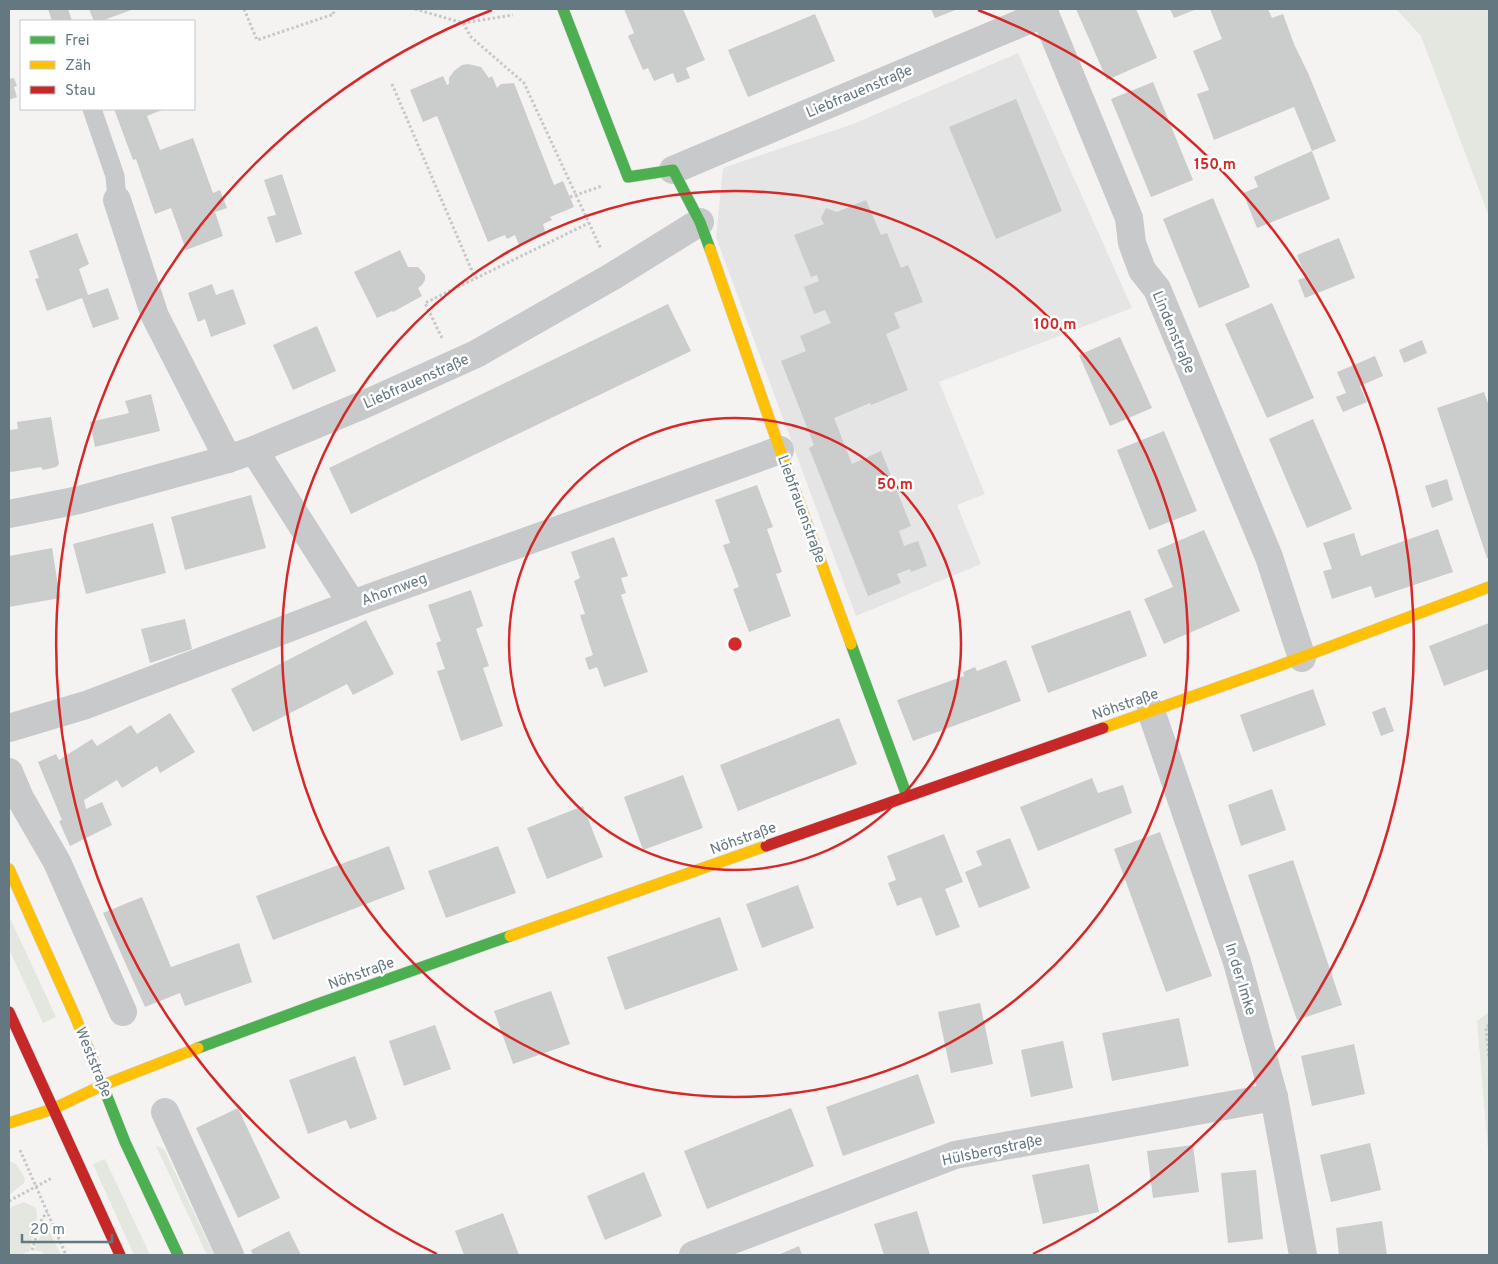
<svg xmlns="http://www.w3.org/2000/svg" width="1498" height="1264" font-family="Overpass,sans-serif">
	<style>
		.built { fill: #e4e5e4 }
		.green { fill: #e4e6e0 }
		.building { fill: #cbcccc }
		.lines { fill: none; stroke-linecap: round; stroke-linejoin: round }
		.fast-casing { stroke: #d0d1d2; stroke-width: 12 }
		.slow-casing { stroke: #d0d1d2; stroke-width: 12 }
		.jam-casing { stroke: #d0d1d2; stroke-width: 12 }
		.path { stroke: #c6c7c8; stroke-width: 3; stroke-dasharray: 2.5 2.5; stroke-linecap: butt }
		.lane { stroke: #c8c9ca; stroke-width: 19 }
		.street { stroke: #c8c9ca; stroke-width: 28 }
		.fast { stroke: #4caf50; stroke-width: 11 }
		.slow { stroke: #ffc107; stroke-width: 11 }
		.jam { stroke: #c62828; stroke-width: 11 }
		.ring { fill: none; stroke: #d62828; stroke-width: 2.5 }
		.labels { text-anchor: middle; stroke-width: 5; stroke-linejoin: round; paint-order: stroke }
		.street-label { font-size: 15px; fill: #647881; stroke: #fff }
		.centre { fill: #d62828; stroke: #fff; stroke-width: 2.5 }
		.ring-label { font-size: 15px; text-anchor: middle; font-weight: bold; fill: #d62828; stroke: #fff; stroke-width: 5; stroke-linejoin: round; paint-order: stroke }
	</style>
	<rect width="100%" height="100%" fill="#f4f3f2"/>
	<!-- built -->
	<path class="built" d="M1018,53l114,255 -193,74 46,112 -28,11 24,59 -125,52 -140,-379 7,-69 130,-44z"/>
	<!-- green -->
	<g class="green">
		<path d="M1396,9h93v207l-68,-180z"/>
		<path d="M9,916l47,101 -13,6 -34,-74z"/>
		<path d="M1489,1012v150l-12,-141z"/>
		<path d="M156,1146l8,3 50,106h-7z"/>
		<path d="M105,1159l45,96h-16l-41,-91z"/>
		<path d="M9,1161l7,3 9,14 -1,5 -15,12z"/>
		<path d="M24,1202l12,6 1,9 -7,34 -9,4h-12v-47z"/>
		<path d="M42,1232h8l11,23h-17l-1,-3 -9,-2z"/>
	</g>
	<!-- building -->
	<g class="building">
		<path d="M89,9h45l-33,12h-7z"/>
		<path d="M624,9h59l22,51 -19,8 4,10 -13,5 -4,-10 -19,8 -6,-13 -5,2 -15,-34 6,-3z"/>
		<path d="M931,9h27l-23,9z"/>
		<path d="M1076,9h60l21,49 -50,22z"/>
		<path d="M1170,9h27l-23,9z"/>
		<path d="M1210,9h58l4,9 11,-4 11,30 14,29 28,68 -24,10 -18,-44 -80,33 -17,-46 12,-4 -16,-39 29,-12z"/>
		<path d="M815,14l20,47 -87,36 -20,-47z"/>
		<path d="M468,64l13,3 8,11 3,-2 5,12 4,-4 13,-1 40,102 9,-4 11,26 -24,10 2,3 -9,4 3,10 -27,11 -4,-10 -8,4 -2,-4 -17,7 -51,-126 -14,6 -13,-32 33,-14 4,9 2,-1v-6l5,-7 8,-6z"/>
		<path d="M14,78l3,8 -3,1 3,10 -8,3v-21z"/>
		<path d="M1153,82l40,98 -42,17 -40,-98z"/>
		<path d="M1016,99l46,112 -66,28 -47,-112z"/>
		<path d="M114,109h48v1l-15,6 13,34 33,-12 20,55 7,-3 7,18 -12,4 8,24 -37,14 -15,-42 -16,6 -19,-55 -3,1z"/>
		<path d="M1312,151l18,48 -73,29 -14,-35 15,-6 -4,-10z"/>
		<path d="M282,174l20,60 -26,9 -9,-26 9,-2 -12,-35z"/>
		<path d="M1213,198l37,89 -51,21 -36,-89z"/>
		<path d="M866,200l15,35 6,-2 14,35 7,-3 15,37 -29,11 6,15 -14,6 22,56 -37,15 -1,-2 -36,15 18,46 29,-13 30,75 -12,5 5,15 14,-5 9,25 -16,6 -1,-3 -13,5 4,9 -33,13 -59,-148 5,-3 -33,-84 25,-10 -6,-15 31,-13 -6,-13 -11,4 -10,-27 15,-6 -2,-6 -6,2 -17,-42 30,-11 -3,-6 5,-10 11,4z"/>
		<path d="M77,233l12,31 -10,5 9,26 20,-7 11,31 -26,9 -11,-30 -35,13 -12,-32 4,-1 -10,-27z"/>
		<path d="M1339,238l16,40 -50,20 -7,-18 8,-3 -9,-22z"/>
		<path d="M400,250l8,17h10l7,8v5l-3,5 -4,3 4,8 -29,16 -1,-1 -15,7 -23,-46z"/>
		<path d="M212,284l4,11 17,-6 13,35 -35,13 -6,-18 -7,3 -10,-29z"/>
		<path d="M1272,303l42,95 -47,20 -42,-94z"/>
		<path d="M668,304l23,47 -340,163 -22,-46z"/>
		<path d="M317,326l19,45 -43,19 -20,-45z"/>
		<path d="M1120,337l32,71 -42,18 -31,-71z"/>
		<path d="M1422,340l5,13 -23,10 -5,-13z"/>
		<path d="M1375,356l8,20 -23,10 7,16 -24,10 -7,-15 10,-4 -9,-21z"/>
		<path d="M1484,392l5,14v152h-2l-50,-150z"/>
		<path d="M151,394l9,37 -65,16 -5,-25 39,-9 -4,-12z"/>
		<path d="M51,417l8,47 -3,3 -13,3 -2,-3 -30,5 -2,-2v-40l9,-1 -1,-7z"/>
		<path d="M1313,419l39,90 -45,19 -38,-89z"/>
		<path d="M1164,431l33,80 -48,19 -32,-80z"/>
		<path d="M1447,479l6,21 -21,8 -7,-22z"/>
		<path d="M757,485l16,42 -6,2 15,43 -6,2 15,42 -42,16 -16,-43 6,-2 -16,-42 7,-2 -15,-43z"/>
		<path d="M251,495l15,53 -81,22 -14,-53z"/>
		<path d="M153,523l13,50 -80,21 -13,-50z"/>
		<path d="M1438,529l15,43 -78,26 -4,-12 -39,13 -9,-28 9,-2 -9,-26 31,-10 7,23z"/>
		<path d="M1204,530l36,81 -76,33 -20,-45 29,-12 -16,-37z"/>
		<path d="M614,537l14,39 -7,2 5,15 -5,2 27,77 -44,15 -7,-20 -8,3 -4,-12 8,-3 -13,-40 5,-1 -11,-33 6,-3 -9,-26z"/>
		<path d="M52,548l8,50 -51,9v-51z"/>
		<path d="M471,590l12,36 -7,3 13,37 -6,2 20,58 -42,15 -24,-70 8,-2 -9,-26 5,-2 -13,-36z"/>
		<path d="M1130,610l17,46 -99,37 -17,-47z"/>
		<path d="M185,619l7,30 -42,14 -9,-34z"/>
		<path d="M366,620l28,54 -41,21 -6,-11 -94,48 -22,-43z"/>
		<path d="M1489,623v46l-45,17 -15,-40z"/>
		<path d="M1006,660l15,41 -108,40 -16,-41 67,-24 -1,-4 12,-5 2,4z"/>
		<path d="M1313,689l13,36 -73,27 -13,-37z"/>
		<path d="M1385,707l9,24 -13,5 -9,-24z"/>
		<path d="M170,713l25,39 -35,21 -3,-7 -35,22 -5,-8 -33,20 2,9 16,-7 10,23 -42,21 -11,-25 3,-1 -24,-58 18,-8 3,6 33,-21 5,7 34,-21 6,9z"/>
		<path d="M839,718l18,46 -119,47 -18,-46z"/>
		<path d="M683,775l20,53 -60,22 -19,-53z"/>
		<path d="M1092,778l6,15 25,-8 9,28 -94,38 -18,-44z"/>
		<path d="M1272,789l14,41 -45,16 -13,-41z"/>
		<path d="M583,806l20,51 -56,22 -20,-51z"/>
		<path d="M1160,832l52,144 -46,16 -52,-143z"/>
		<path d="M944,834l19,48 -18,7 15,38 -24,9 -15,-39 -24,9 -9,-23 8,-3 -9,-24z"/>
		<path d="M1010,838l20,50 -51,20 -14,-36 17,-7 -6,-14z"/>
		<path d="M389,846l16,43 -132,51 -17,-44z"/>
		<path d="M498,846l18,47 -70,25 -18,-47z"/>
		<path d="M1293,860l49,145 -45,15 -49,-145z"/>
		<path d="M798,885l16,43 -52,20 -16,-44z"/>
		<path d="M142,897l29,70 68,-24 13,39 -67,24 -5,-13 -35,14 -42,-94z"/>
		<path d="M720,917l18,53 -113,40 -18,-53z"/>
		<path d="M551,991l19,53 -57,20 -19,-53z"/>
		<path d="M980,1003l13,61 -42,9 -13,-61z"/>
		<path d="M1179,1018l10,48 -77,15 -10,-48z"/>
		<path d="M435,1025l16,44 -47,17 -15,-45z"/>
		<path d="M1063,1041l10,47 -42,9 -10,-47z"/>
		<path d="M1354,1044l11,50 -53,12 -11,-50z"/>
		<path d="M355,1056l22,63 -27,10 -4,-9 -38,14 -19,-54z"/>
		<path d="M918,1074l17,49 -92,33 -17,-49z"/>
		<path d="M238,1108l42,90 -42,20 -42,-90z"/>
		<path d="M791,1108l23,58 -107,43 -23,-58z"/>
		<path d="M1370,1143l11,47 -50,12 -11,-47z"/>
		<path d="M1193,1145l6,47 -46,6 -6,-47z"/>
		<path d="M1089,1164l10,48 -56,12 -11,-49z"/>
		<path d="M1256,1170l7,69 -35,4 -7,-70z"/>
		<path d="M644,1172l18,44 -57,24 -18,-44z"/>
		<path d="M917,1211l13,44h-46l-10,-31z"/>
		<path d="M503,1213l16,42h-55l-9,-24z"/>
		<path d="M1382,1221l5,34h-48l-3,-27z"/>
		<path d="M289,1231l12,24h-48l-2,-5z"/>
		<path d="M799,1246l3,9h-24z"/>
	</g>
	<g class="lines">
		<defs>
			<g id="fast">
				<path d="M563,9l65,168 45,-7 27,52 10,27"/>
				<path d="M851,644l56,152"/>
				<path d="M88,1048l37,94 53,113"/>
				<path d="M198,1048l117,-43 195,-69"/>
			</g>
			<g id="slow">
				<path d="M710,249l70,201 71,194"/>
				<path d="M1103,728l170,-60 216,-81"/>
				<path d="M9,869l66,147 13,32"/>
				<path d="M510,936l256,-90"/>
				<path d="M9,1123l44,-14 50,-24 95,-37"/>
			</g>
			<g id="jam">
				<path d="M766,846l337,-118"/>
				<path d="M9,1012l111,243"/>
			</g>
		</defs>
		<!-- fast casing -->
		<use href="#fast" class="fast-casing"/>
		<!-- slow casing -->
		<use href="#slow" class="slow-casing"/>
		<!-- jam casing -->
		<use href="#jam" class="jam-casing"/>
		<!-- path -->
		<g class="path">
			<path d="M244,9l13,31 77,-26 -2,-5"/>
			<path d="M415,9l48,14 50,-8"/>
			<path d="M463,23l8,14 53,46 77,166"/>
			<path d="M392,84l83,194"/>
			<path d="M570,197l32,-11"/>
			<path d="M442,338l-17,-35 164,-80"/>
			<path d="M1489,1025l-3,2 3,32"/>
			<path d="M20,1150l46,105"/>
			<path d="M9,1201l43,-23"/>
			<path d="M32,1250l10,-31 5,-7"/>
		</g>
		<!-- lane -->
		<g class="lane">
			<path d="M58,9l4,12"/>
			<path d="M92,109l23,67 2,24"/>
		</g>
		<!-- street -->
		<g class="street">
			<path d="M1043,9l86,209 3,25 10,27 15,19 112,268 33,101"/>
			<path d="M673,170l372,-157"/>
			<path d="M117,200l38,116 73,143"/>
			<path d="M254,450l98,154"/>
			<path d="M9,514l70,-14 149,-41 26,-9 109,-45 113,-51 137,-78 87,-54"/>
			<path d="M1151,711l86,251 37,135 29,158"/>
			<path d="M9,728l77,-23 266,-101 428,-154"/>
			<path d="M9,772l11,26 37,64 66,150"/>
			<path d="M165,1112l65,143"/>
			<path d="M693,1255l262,-100 319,-58"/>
		</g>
		<!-- fast -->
		<use href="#fast" class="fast"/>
		<!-- slow -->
		<use href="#slow" class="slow"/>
		<!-- jam -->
		<use href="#jam" class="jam"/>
	</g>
	<!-- distance rings -->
	<g class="ring">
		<circle cx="735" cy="644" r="226"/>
		<circle cx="735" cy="644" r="453"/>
		<path d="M437 1254A679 679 0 0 1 492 10M978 10A679 679 0 0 1 1033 1254"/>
	</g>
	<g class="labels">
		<!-- street labels -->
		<g class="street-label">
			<text transform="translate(859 91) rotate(-23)" y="5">Liebfrauenstraße</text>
			<text transform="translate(1174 332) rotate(67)" y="5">Lindenstraße</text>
			<text transform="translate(416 381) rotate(-24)" y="5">Liebfrauenstraße</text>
			<text transform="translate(802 509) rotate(70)" y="5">Liebfrauenstraße</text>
			<text transform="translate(394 589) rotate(-20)" y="5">Ahornweg</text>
			<text transform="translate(1125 704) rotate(-19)" y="5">Nöhstraße</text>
			<text transform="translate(743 838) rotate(-20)" y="5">Nöhstraße</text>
			<text transform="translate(361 973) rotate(-20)" y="5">Nöhstraße</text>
			<text transform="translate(1241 979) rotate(73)" y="5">In der Imke</text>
			<text transform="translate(94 1062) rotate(68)" y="5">Weststraße</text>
			<text transform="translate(992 1150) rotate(-12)" y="5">Hülsbergstraße</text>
		</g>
	</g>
	<circle cx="735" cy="644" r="8" class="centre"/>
	<g class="ring-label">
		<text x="1215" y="169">150 m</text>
		<text x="1055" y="329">100 m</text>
		<text x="895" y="489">50 m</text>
	</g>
	<!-- border -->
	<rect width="1498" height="1264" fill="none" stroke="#647881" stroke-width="20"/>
	<!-- legend -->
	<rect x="20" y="20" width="175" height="90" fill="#ffffff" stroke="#c1c9cd"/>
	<rect x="30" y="36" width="25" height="8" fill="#4caf50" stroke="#c1c9cd"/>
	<text x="65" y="45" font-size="15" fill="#647881">Frei</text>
	<rect x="30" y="61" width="25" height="8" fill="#ffc107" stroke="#c1c9cd"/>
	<text x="65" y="70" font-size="15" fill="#647881">Zäh</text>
	<rect x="30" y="86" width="25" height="8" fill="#c62828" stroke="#c1c9cd"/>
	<text x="65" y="95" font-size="15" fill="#647881">Stau</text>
	<!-- scale -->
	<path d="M22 1234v8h90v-8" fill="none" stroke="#647881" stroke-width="2.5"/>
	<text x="30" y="1234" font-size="15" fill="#647881" stroke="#ffffff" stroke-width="4" paint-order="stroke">20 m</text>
</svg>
